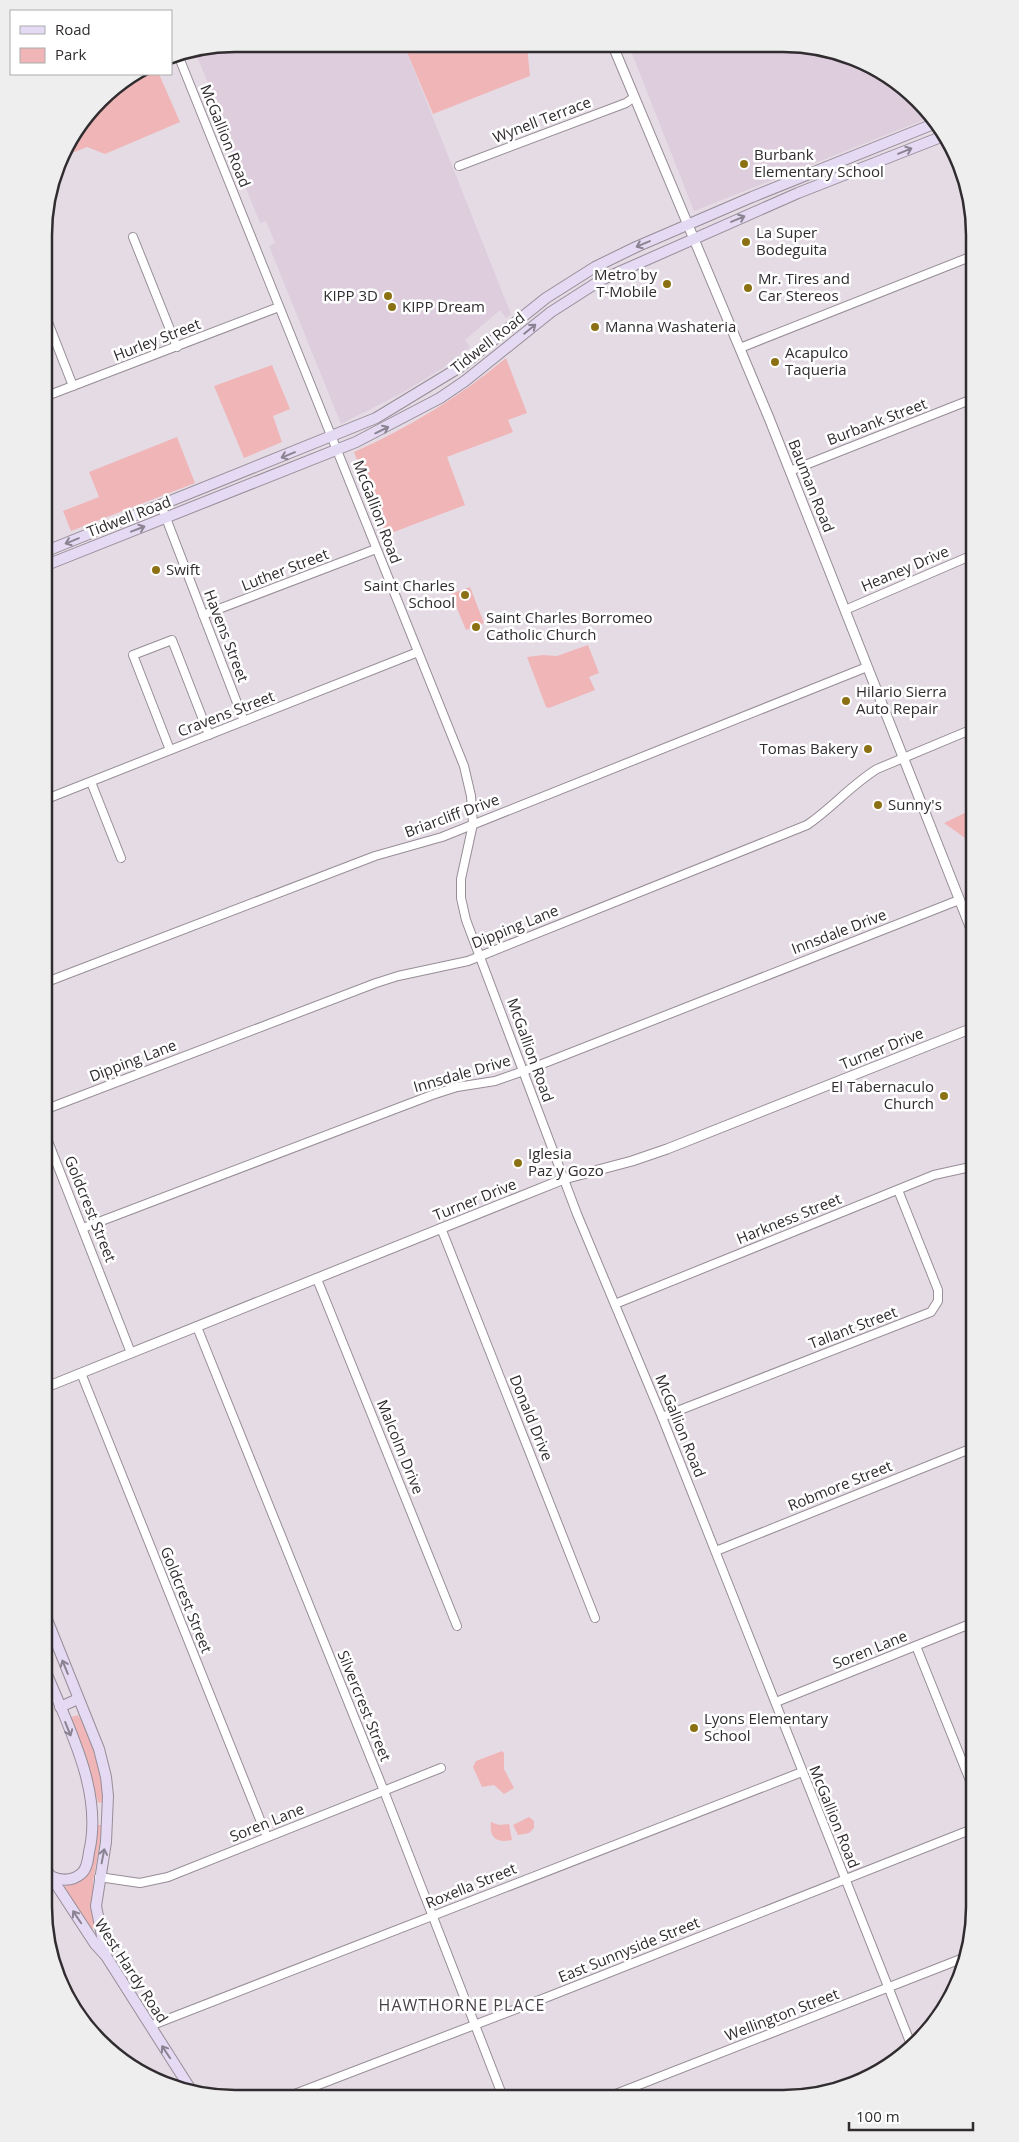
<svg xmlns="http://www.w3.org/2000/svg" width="1019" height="2142" font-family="'Open Sans',sans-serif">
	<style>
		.built { fill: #ddcddd }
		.green { fill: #f0b6b7 }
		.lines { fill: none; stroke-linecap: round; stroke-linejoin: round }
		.minor-casing { stroke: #978d97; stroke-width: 10 }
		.tertiary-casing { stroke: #978d97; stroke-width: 11 }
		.secondary-casing { stroke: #978d97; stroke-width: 12 }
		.minor { stroke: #fff; stroke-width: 8 }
		.tertiary { stroke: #fff; stroke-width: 9 }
		.secondary { stroke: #e5daf3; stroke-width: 10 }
		.oneway { stroke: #8a8391 }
		.poi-dot { fill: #8c7114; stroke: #fff; stroke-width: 2 }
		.labels { text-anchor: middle; stroke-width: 5; stroke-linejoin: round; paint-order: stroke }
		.street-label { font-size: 15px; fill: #302c2f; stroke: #fff }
		.poi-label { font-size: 15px; fill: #302c2f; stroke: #fff; text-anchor: start }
		.neighbourhood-label { font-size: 16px; letter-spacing: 1px; fill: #4a424a; stroke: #fff }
		.rim { fill: none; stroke: #302c2f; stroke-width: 2.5 }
	</style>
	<rect width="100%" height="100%" fill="#e5dbe5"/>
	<!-- built -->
	<g class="built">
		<path d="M235,44l169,1 107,269 -5,4 -6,-8 -35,30 5,7 -27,21 -43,26 -59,30 -72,-178 6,-3 -9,-22 -6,2 -56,-138 4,-2 -13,-31z"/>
		<path d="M629,46l192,1 48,17 41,27 21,26 -237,94z"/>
	</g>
	<!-- green -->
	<g class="green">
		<path d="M404,45l123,1 3,30 -97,38z"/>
		<path d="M137,74h22l21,48 -75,32 -18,-7 -25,10 1,-6 46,-60z"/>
		<path d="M506,358l21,55 -19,7 5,12 -66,25 18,48 -79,30 -32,-83c56,-25 105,-55 152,-94z"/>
		<path d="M272,365l18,44 -17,7 9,26 -38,16 -30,-72z"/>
		<path d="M177,437l18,46 -124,48 -8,-20 36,-14 -10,-25z"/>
		<path d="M470,587l14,36 -18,7 -15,-36z"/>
		<path d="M588,645l11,28 -10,4 6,13 -46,18 -3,-1 -19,-50 16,-2 14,1z"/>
		<path d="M975,808v25l-10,5 -21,-15z"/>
		<path d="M78,1715c17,25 23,57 25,87l-5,1 -27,-86z"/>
		<path d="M502,1751l2,2v16l10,19 -10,6 -10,-9 -12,2 -9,-20 3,-6z"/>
		<path d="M529,1817l5,4v7l-5,5 -11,2 -5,-10z"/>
		<path d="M491,1822l8,3 10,-1 3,16c-15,3 -23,-1 -21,-18z"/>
		<path d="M98,1825h4v6l-9,51 1,46 -3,1 -27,-41 2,-3 12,-4z"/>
	</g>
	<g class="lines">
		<defs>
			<g id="minor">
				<path d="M178,55l286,711 7,30 2,28 -12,55v19l5,22 111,294 85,203 250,630"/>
				<path d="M459,166l167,-63 7,-5"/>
				<path d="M133,237l44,110"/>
				<path d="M44,312l29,74"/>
				<path d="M740,348l235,-93"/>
				<path d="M44,397l235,-90"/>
				<path d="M790,471l185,-73"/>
				<path d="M161,505l83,216"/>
				<path d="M845,610l130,-56"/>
				<path d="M203,615l173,-66"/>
				<path d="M170,750l-37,-95 39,-15 37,95"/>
				<path d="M91,782l30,76"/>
				<path d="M44,800l374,-148"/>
				<path d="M44,878l3,7"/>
				<path d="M44,983l331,-127 67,-19 425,-170"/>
				<path d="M44,1110l332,-127 22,-7 70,-15 339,-136c25,-17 44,-40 70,-56l98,-41"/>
				<path d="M44,1131l87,222"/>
				<path d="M83,1228l349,-133 25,-8 38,-6 37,-13 427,-168"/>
				<path d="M441,1228l154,390"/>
				<path d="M317,1279l140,347"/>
				<path d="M615,1304l319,-129 41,-9"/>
				<path d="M197,1327l187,464 119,306"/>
				<path d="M81,1373l186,464"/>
				<path d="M662,1417l269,-105 7,-11v-11l-40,-100"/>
				<path d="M716,1551l259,-104"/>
				<path d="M916,1646l59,147"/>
				<path d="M776,1702l199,-80"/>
				<path d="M99,1877l41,6 28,-6 273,-109"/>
				<path d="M150,2026l652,-254"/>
				<path d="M292,2095l258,-99 425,-168"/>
				<path d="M608,2097l358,-140"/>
			</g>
			<g id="tertiary">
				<path d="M613,46l156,372 206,521"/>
				<path d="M44,1388l520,-209 68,-18 35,-12 308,-122"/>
			</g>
			<g id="secondary">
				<path d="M44,552l332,-134 84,-51 86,-69 49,-31 41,-20 116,-50 184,-74"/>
				<path d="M44,566l312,-124 84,-44 25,-17 86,-69 50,-32 197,-87 148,-58"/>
				<path d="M44,1612l55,137 7,28 2,19 -2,46 -10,64 10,50"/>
				<path d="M44,1667c22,56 60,123 45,185 -1,8 -2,16 -7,21 -10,9 -21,8 -32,3"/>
				<path d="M60,1707l18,-8"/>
				<path d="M44,1866l51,78 11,12 87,137"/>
			</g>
		</defs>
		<!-- minor casing -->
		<use href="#minor" class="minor-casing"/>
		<!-- tertiary casing -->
		<use href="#tertiary" class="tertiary-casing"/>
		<!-- secondary casing -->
		<use href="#secondary" class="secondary-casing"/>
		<!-- minor -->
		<use href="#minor" class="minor"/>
		<!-- tertiary -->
		<use href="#tertiary" class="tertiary"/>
		<!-- secondary -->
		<use href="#secondary" class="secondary"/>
	</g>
	<!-- one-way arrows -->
	<defs><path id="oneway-shaft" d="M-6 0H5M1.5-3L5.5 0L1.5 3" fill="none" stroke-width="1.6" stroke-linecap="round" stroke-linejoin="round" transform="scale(1.25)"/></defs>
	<g class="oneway">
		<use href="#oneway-shaft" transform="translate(905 151) rotate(-22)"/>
		<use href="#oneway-shaft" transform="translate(738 219) rotate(-23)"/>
		<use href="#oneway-shaft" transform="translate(643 244) rotate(157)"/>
		<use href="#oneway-shaft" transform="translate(530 329) rotate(-39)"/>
		<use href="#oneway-shaft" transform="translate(382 430) rotate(-26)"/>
		<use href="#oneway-shaft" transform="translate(288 455) rotate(158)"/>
		<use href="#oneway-shaft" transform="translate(138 529) rotate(-21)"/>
		<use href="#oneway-shaft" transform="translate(72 541) rotate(158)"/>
		<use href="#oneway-shaft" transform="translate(65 1667) rotate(-112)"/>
		<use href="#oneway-shaft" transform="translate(68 1729) rotate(68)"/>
		<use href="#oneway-shaft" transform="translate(103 1856) rotate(-79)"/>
		<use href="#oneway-shaft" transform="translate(77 1917) rotate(-124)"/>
		<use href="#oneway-shaft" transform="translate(166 2052) rotate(-124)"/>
	</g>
	<!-- markers -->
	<g class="poi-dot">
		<circle cx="744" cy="164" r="5"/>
		<circle cx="746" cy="242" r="5"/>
		<circle cx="667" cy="284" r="5"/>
		<circle cx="748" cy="288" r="5"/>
		<circle cx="388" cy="296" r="5"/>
		<circle cx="392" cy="307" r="5"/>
		<circle cx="595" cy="327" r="5"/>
		<circle cx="775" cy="362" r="5"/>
		<circle cx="156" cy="570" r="5"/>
		<circle cx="465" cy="595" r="5"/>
		<circle cx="476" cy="627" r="5"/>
		<circle cx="846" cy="701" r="5"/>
		<circle cx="868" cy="749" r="5"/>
		<circle cx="878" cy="805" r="5"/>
		<circle cx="944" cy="1096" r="5"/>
		<circle cx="518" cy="1163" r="5"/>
		<circle cx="694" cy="1728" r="5"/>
	</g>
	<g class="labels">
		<!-- street labels -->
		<g class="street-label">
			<text transform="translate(542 120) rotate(-21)" y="5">Wynell Terrace</text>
			<text transform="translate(225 136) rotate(68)" y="5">McGallion Road</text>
			<text transform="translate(157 340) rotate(-21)" y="5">Hurley Street</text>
			<text transform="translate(488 343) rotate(-38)" y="5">Tidwell Road</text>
			<text transform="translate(877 422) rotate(-21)" y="5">Burbank Street</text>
			<text transform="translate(811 486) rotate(68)" y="5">Bauman Road</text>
			<text transform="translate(377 512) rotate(69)" y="5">McGallion Road</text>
			<text transform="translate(129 517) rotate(-21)" y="5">Tidwell Road</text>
			<text transform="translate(905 569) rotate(-23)" y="5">Heaney Drive</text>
			<text transform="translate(285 570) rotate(-21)" y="5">Luther Street</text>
			<text transform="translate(226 636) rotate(69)" y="5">Havens Street</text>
			<text transform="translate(226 714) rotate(-21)" y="5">Cravens Street</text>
			<text transform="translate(452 816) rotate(-20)" y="5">Briarcliff Drive</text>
			<text transform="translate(515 927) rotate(-22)" y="5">Dipping Lane</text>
			<text transform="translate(839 932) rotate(-21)" y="5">Innsdale Drive</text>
			<text transform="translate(882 1049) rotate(-22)" y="5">Turner Drive</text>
			<text transform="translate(530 1050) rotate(70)" y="5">McGallion Road</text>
			<text transform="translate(133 1061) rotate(-21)" y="5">Dipping Lane</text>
			<text transform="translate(462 1074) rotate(-16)" y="5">Innsdale Drive</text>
			<text transform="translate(475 1200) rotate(-22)" y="5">Turner Drive</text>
			<text transform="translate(90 1209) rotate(68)" y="5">Goldcrest Street</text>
			<text transform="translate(789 1219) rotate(-22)" y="5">Harkness Street</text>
			<text transform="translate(853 1328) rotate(-21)" y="5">Tallant Street</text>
			<text transform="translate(531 1418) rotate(68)" y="5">Donald Drive</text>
			<text transform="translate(680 1426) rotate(68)" y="5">McGallion Road</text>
			<text transform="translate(400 1447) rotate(68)" y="5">Malcolm Drive</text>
			<text transform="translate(840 1486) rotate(-22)" y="5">Robmore Street</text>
			<text transform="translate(186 1600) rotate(68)" y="5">Goldcrest Street</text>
			<text transform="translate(870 1650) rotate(-22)" y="5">Soren Lane</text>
			<text transform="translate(364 1706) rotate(68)" y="5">Silvercrest Street</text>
			<text transform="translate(834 1817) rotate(68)" y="5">McGallion Road</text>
			<text transform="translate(267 1823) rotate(-22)" y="5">Soren Lane</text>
			<text transform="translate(471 1886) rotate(-22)" y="5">Roxella Street</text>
			<text transform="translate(629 1950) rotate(-22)" y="5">East Sunnyside Street</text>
			<text transform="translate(131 1971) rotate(57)" y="5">West Hardy Road</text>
			<text transform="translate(782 2015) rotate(-21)" y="5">Wellington Street</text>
		</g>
		<!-- poi labels -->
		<g class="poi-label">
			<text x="754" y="160">Burbank<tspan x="754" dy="17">Elementary School</tspan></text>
			<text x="756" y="238">La Super<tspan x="756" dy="17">Bodeguita</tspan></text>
			<text x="657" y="280" text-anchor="end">Metro by<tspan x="657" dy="17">T-Mobile</tspan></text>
			<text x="758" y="284">Mr. Tires and<tspan x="758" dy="17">Car Stereos</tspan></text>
			<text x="378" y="301" text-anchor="end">KIPP 3D</text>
			<text x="402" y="312">KIPP Dream</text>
			<text x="605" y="332">Manna Washateria</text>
			<text x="785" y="358">Acapulco<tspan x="785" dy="17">Taqueria</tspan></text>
			<text x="166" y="575">Swift</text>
			<text x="455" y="591" text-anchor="end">Saint Charles<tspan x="455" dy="17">School</tspan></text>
			<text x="486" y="623">Saint Charles Borromeo<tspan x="486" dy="17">Catholic Church</tspan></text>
			<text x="856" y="697">Hilario Sierra<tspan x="856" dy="17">Auto Repair</tspan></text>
			<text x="858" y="754" text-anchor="end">Tomas Bakery</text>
			<text x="888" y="810">Sunny's</text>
			<text x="934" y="1092" text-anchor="end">El Tabernaculo<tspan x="934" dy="17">Church</tspan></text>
			<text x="528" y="1159">Iglesia<tspan x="528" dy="17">Paz y Gozo</tspan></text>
			<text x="704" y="1724">Lyons Elementary<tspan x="704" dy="17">School</tspan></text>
		</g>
		<!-- neighbourhood labels -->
		<g class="neighbourhood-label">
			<text x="462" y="2011">HAWTHORNE PLACE</text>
		</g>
	</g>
	<!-- crop -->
	<path d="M0 0H1019V2142H0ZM235 52H783A183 183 0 0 1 966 235V1907A183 183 0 0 1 783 2090H235A183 183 0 0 1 52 1907V235A183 183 0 0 1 235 52Z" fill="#eee" fill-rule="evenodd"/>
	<path class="rim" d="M235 52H783A183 183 0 0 1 966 235V1907A183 183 0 0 1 783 2090H235A183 183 0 0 1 52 1907V235A183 183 0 0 1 235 52Z"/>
	<!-- legend -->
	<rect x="10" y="10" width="162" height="65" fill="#ffffff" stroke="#acabac"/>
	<rect x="20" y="26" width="25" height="8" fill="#e5daf3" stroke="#acabac"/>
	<text x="55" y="35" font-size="15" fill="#302c2f">Road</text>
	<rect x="20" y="48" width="25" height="15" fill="#f0b6b7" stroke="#acabac"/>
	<text x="55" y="60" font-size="15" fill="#302c2f">Park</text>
	<!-- scale -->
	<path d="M849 2122v8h124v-8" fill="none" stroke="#302c2f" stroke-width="2.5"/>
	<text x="856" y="2122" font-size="15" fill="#302c2f" stroke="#ffffff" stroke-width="4" paint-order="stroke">100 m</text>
</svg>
